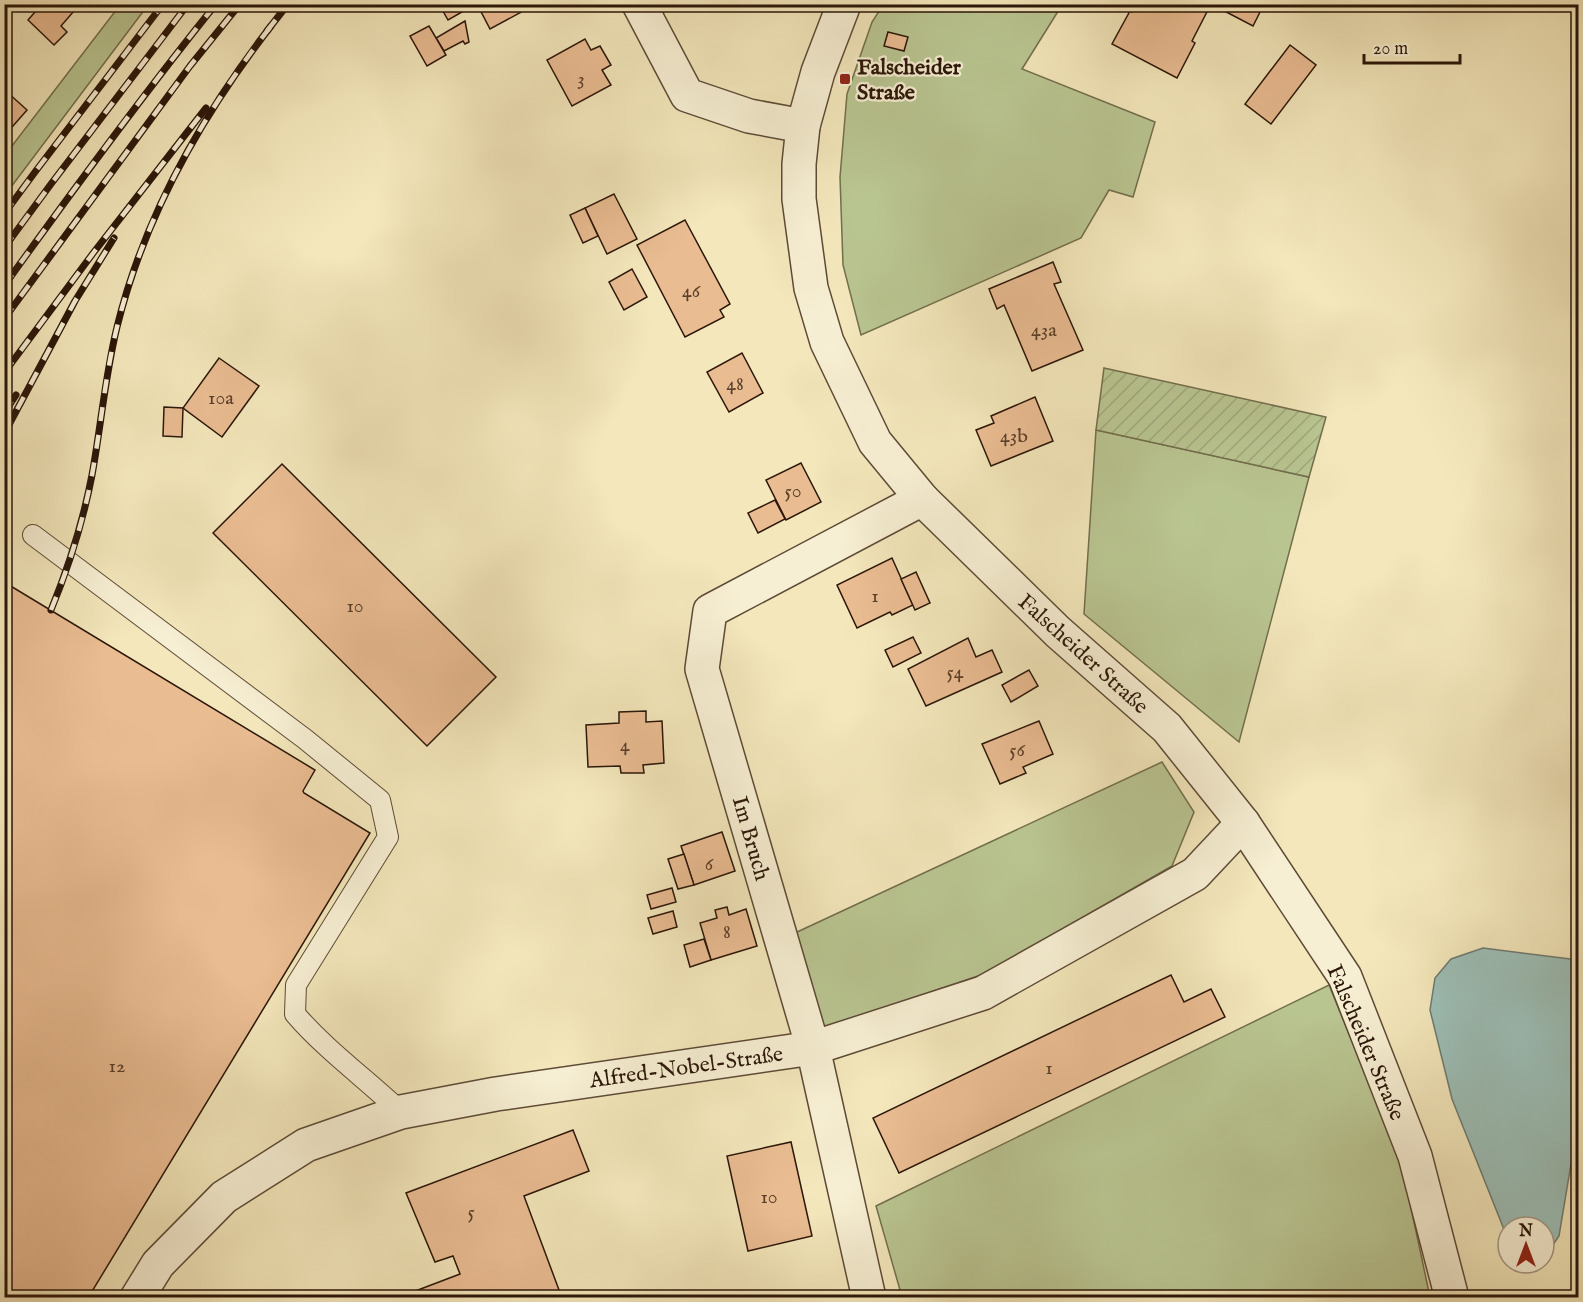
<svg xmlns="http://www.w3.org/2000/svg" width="1583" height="1302" font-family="'IM FELL English',serif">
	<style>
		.green { fill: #b9c591; stroke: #726e4d; stroke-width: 1.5 }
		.garden { fill: url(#garden-furrows); stroke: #726e4d; stroke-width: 1.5 }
		.water { fill: #9dbfb7; stroke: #6f7b71; stroke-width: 1.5 }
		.building { fill: #eabc92; stroke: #2b1609; stroke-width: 1.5 }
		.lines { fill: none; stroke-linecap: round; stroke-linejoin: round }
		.service-casing { stroke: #5d4a36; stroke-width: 22 }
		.minor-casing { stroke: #5d4a36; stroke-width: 36 }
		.tertiary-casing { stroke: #5d4a36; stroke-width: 36 }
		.service { stroke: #f7efd3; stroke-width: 20 }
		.minor { stroke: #f7efd3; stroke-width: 33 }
		.tertiary { stroke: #f7efd3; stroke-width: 33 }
		.rail-casing { stroke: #2b1609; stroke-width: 7 }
		.rail { stroke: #f7efd3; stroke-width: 4.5; stroke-dasharray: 14; stroke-linecap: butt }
		.poi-dot { fill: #8f2418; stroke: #f7efd3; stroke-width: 2 }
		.labels { text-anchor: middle; stroke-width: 4.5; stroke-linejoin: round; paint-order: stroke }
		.number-label { font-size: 20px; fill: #5b402b }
		.poi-label { font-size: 22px; font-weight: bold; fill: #2b1609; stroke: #f7efd3; text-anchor: start }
		.street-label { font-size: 22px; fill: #2b1609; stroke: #f7efd3 }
	</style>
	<defs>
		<pattern id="garden-furrows" width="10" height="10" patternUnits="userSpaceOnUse" patternTransform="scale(1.5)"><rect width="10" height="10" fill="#b9c591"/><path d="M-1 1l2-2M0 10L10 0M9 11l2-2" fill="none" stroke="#9fa87c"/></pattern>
	</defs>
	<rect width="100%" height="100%" fill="#f3e7bb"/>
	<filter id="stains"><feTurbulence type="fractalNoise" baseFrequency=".00333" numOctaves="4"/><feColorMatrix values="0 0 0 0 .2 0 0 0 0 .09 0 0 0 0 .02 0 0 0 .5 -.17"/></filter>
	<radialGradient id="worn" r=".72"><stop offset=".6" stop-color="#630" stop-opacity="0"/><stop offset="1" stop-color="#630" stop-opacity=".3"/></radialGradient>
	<!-- green -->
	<g class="green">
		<path d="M120,5h28l-143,190v-40z"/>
		<path d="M883,5h179l-40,64 133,53 -22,75 -24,-7 -28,48 -220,97 -18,-70 -3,-88 7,-83 25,-72z"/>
		<path d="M1096,430l213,47 -70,265 -155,-128z"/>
		<path d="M1162,762l32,50 -22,54 -188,108 -160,54 -29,-95z"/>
		<path d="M1329,985l72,176 29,136h-528l-26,-91z"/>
	</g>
	<!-- garden -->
	<path class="garden" d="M1104,368l222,49 -17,60 -213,-47z"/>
	<!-- water -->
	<path class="water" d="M1483,948l95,12v162l-19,114 -15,22v-31h-36v9l-3,-4 -53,-133 -22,-89 5,-32 16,-19z"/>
	<!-- building -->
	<g class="building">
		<path d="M42,4h38l-19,22 6,6 -13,13 -26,-25z"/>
		<path d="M439,4h37l-28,16z"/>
		<path d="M477,4h48l2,5 -37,20z"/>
		<path d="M1136,4h75l-19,37 3,2 -18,35 -65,-34 18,-33 2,1z"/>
		<path d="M1211,4h53l-11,22z"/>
		<path d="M1326,4h22l-21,4z"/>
		<path d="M465,21l4,21 -4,2 -2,-3 -19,10 -8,-13z"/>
		<path d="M429,26l17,29 -19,11 -17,-30z"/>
		<path d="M888,32l20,5 -4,14 -20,-5z"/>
		<path d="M585,39l6,11 9,-4 11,19 -9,5 9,15 -39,21 -25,-46z"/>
		<path d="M1290,45l26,20 -45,59 -26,-20z"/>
		<path d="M6,91l21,19 -22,25 -1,-42z"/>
		<path d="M614,194l23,45 -30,15 -22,-46z"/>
		<path d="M585,208l13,28 -15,7 -13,-28z"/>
		<path d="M685,220l45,84 -10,6 4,7 -39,20 -48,-92z"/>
		<path d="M1053,262l8,20 -7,2 29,66 -51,21 -28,-66 -7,4 -8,-20z"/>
		<path d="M632,269l15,28 -23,13 -15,-28z"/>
		<path d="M742,353l21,40 -34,19 -22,-40z"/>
		<path d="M219,358l40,28 -37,51 -39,-29z"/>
		<path d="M1035,397l18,44 -62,25 -15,-36 18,-7 -3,-7z"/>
		<path d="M164,407l19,1 -1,29 -19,-1z"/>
		<path d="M801,463l20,39 -35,18 -20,-40z"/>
		<path d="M282,464l214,213 -69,69 -214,-213z"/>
		<path d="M775,500l10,19 -27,14 -10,-20z"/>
		<path d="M892,558l21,47 -21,10 -2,-3 -33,16 -20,-43z"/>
		<path d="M916,572l14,31 -15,7 -14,-31z"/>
		<path d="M4,582l311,188 -12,21 1,2 66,40 -282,465h-84z"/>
		<path d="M913,637l8,16 -28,14 -8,-17z"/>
		<path d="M968,638l8,19 16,-7 10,22 -76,34 -18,-37z"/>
		<path d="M1029,670l9,16 -27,16 -9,-17z"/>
		<path d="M646,711v11l16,-1 2,42 -21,2 1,8h-23l-1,-7 -32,1 -2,-42 33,-2v-11z"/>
		<path d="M1039,721l14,33 -30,13 3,6 -26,11 -18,-40z"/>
		<path d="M722,832l13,39 -41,14 -13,-39z"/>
		<path d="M684,854l10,31 -16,4 -10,-30z"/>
		<path d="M672,888l4,14 -25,7 -4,-14z"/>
		<path d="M727,907l2,8 17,-6 11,37 -46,14 -11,-37 17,-5 -2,-8z"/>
		<path d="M673,911l4,16 -24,7 -5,-16z"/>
		<path d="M704,939l7,21 -21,7 -6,-22z"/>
		<path d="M1171,975l13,27 27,-13 14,28 -326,156 -26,-55z"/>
		<path d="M573,1130l16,41 -65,25 38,102h-165l63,-24 -7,-18 -18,6 -29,-69z"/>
		<path d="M791,1142l21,94 -64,15 -21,-95z"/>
	</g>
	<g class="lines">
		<defs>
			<path id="service" d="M33,535l272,204 75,61 8,37 -92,148 -1,29c31,36 71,65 106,98"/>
			<g id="minor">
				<path d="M639,4l48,91 62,21 54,10"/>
				<path d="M137,1298l21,-34 66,-67 82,-52 95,-33 95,-18 317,-46 170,-55 212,-119 48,-51"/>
				<path d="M869,1298l-56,-250 -111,-379 8,-58 212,-112"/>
			</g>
			<path id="tertiary" d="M844,4l-26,68 -15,54 -4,38v35l12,89 16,54 48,100 47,57 136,133 109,96 76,95 102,154 70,179 37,142"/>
		</defs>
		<!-- service casing -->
		<use href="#service" class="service-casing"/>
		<!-- minor casing -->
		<use href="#minor" class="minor-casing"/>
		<!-- tertiary casing -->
		<use href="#tertiary" class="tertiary-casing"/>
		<!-- service -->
		<use href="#service" class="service"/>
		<!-- minor -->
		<use href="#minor" class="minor"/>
		<!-- tertiary -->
		<use href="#tertiary" class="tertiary"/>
		<defs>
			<g id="rail">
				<path d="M267,31l21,-27"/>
				<path d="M4,214l31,-42 128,-168"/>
				<path d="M4,248l47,-64 137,-180"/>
				<path d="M4,286c69,-96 138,-190 212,-282"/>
				<path d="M4,319l186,-253 50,-62"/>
				<path d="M4,373l90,-121 112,-144"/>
				<path d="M4,413l12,-18"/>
				<path d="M4,434l71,-133 39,-63"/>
				<path d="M51,610c18,-44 32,-88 41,-135 9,-49 13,-99 25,-148 27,-110 85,-212 154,-301"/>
			</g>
		</defs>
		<!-- rail casing -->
		<use href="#rail" class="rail-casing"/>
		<!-- rail -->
		<use href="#rail" class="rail"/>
	</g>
	<!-- markers -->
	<rect class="poi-dot" x="839" y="73" width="12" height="12" rx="3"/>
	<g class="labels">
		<!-- number labels -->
		<g class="number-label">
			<text x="581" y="85">3</text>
			<text x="691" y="297">46</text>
			<text x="1044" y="336">43a</text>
			<text x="735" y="390">48</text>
			<text x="221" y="404">10a</text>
			<text x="1014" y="442">43b</text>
			<text x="793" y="497">50</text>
			<text x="875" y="602">1</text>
			<text x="355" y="612">10</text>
			<text x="955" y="678">54</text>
			<text x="625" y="751">4</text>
			<text x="1017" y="756">56</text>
			<text x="709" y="870">6</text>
			<text x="727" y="938">8</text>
			<text x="117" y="1072">12</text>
			<text x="1049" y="1074">1</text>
			<text x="769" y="1203">10</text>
			<text x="471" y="1218">5</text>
		</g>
		<!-- poi labels -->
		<g class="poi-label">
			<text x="857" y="74">Falscheider<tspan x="857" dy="25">Straße</tspan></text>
		</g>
		<!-- street labels -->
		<g class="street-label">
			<text transform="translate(1084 653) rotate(42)" y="8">Falscheider Straße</text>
			<text transform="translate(752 838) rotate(74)" y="8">Im Bruch</text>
			<text transform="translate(1367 1042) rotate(67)" y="8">Falscheider Straße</text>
			<text transform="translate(686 1066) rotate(-8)" y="8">Alfred-Nobel-Straße</text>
		</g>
	</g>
	<!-- margin -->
	<rect width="1583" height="1302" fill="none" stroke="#f3e7bb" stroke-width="24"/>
	<rect x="6" y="6" width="1571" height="1290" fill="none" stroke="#2b1609" stroke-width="3"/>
	<rect x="12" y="12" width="1559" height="1278" fill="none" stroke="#2b1609" stroke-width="1.5"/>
	<!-- north arrow -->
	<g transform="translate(1526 1245)"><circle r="28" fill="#f7efd3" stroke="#a59882" stroke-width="1.5"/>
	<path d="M0-4.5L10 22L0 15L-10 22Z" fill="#8f2418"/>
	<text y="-9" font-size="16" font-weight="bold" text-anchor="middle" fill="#2b1609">N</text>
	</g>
	<!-- scale -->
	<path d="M1364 54v9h96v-9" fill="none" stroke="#2b1609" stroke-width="3"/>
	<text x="1373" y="54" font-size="18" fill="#2b1609" stroke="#f7efd3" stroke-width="4.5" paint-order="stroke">20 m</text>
	<rect width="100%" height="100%" filter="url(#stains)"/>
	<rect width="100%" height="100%" fill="url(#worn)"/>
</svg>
